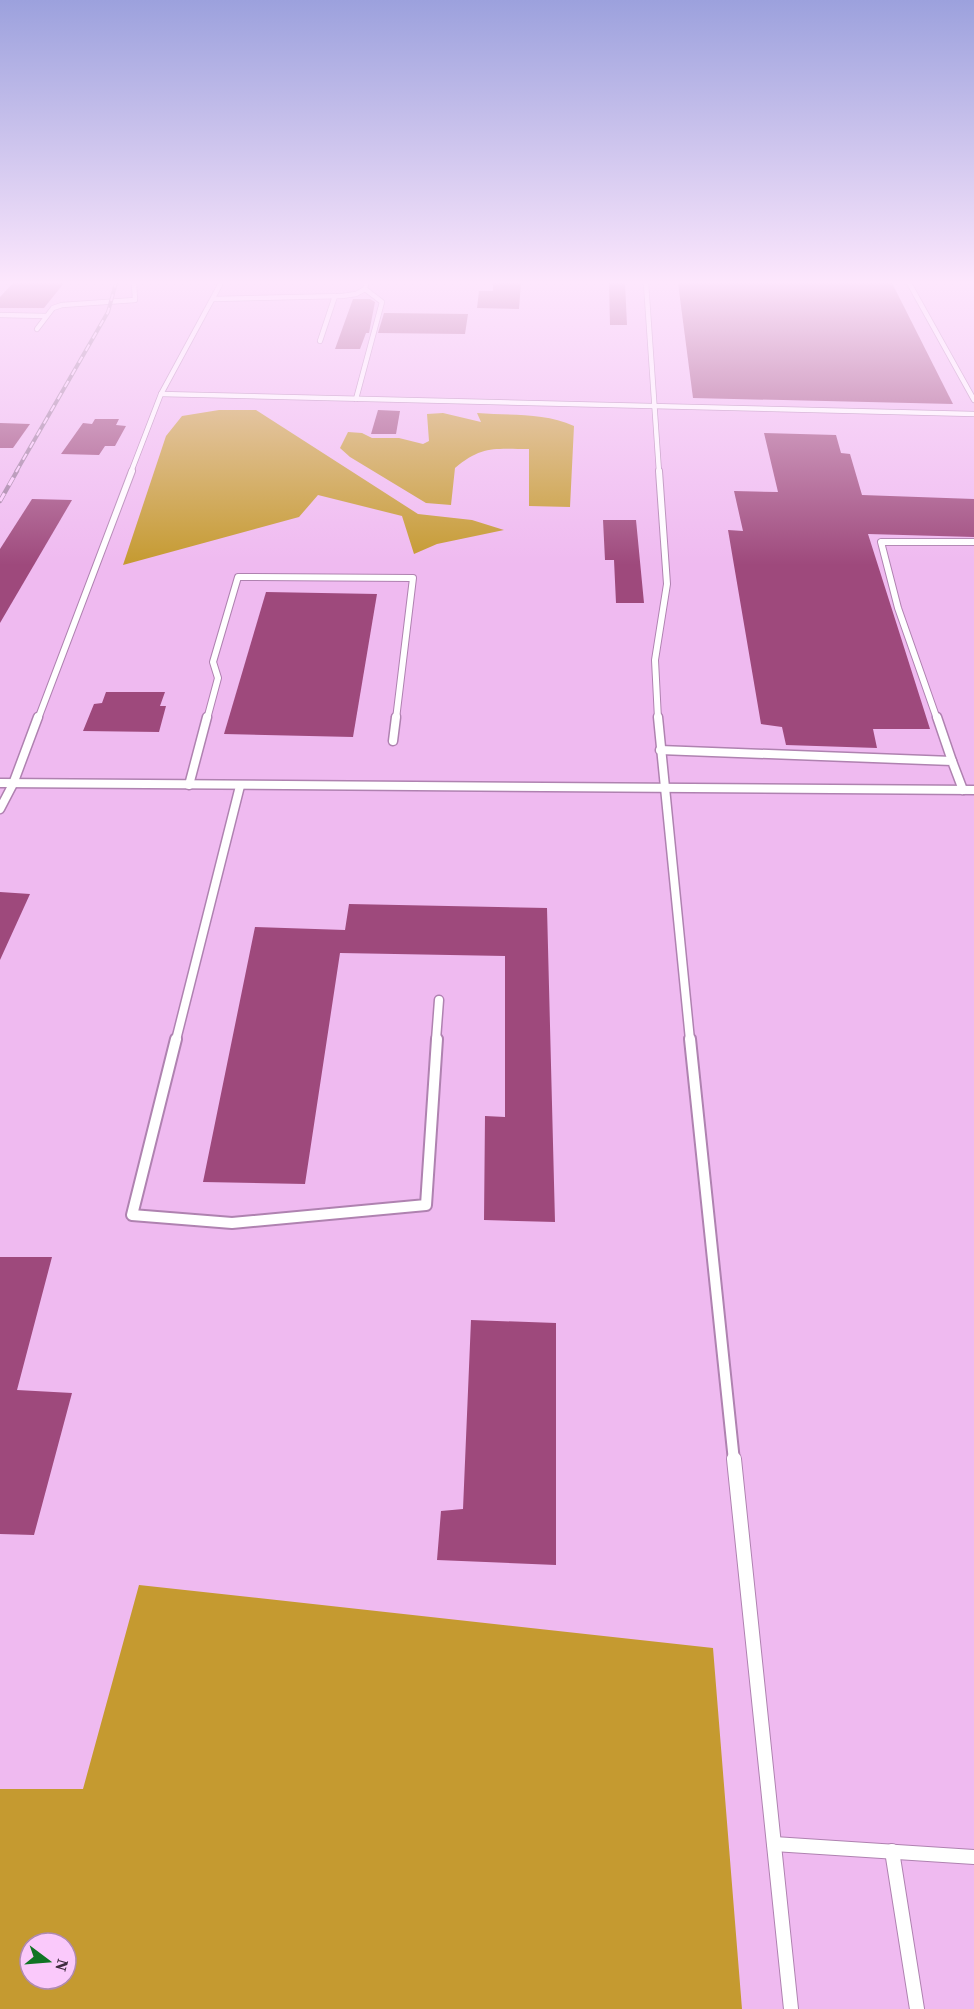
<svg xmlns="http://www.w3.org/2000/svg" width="974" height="2009" font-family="'Source Serif 4',serif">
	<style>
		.built { fill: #efbaf0; fill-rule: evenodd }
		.forest { fill: #c59a30; fill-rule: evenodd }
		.building { fill: #9e497c }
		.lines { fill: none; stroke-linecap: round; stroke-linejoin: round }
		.service-far4-casing { stroke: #af82b0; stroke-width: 6 }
		.service-far3-casing { stroke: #af82b0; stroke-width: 8 }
		.service-far2-casing { stroke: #af82b0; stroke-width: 11 }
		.service-far1-casing { stroke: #af82b0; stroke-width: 14 }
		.service-casing { stroke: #af82b0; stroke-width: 16 }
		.service-far4 { stroke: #fff; stroke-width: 4.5 }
		.service-far3 { stroke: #fff; stroke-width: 6 }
		.service-far2 { stroke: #fff; stroke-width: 8 }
		.service-far1 { stroke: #fff; stroke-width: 10 }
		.service { stroke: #fff; stroke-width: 14 }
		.rail-far1-casing { stroke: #9f7da0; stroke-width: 4 }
		.rail-casing { stroke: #9f7da0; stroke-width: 4.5 }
		.rail-far1 { stroke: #fac9fb; stroke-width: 2; stroke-dasharray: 7; stroke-linecap: butt }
		.rail { stroke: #fac9fb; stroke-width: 3; stroke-dasharray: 9; stroke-linecap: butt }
	</style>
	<rect width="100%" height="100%" fill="#fac9fb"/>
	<!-- built -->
	<path class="built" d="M0,283h974v1726h-974zM30,1943h36v36h-36z"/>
	<!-- forest -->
	<g class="forest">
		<path d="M219,410h37l162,104 54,6 32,10 -67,14 -23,10 -12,-38 -84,-21 -19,22 -176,48 43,-129 16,-20z"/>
		<path d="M443,413l38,9 -4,-9c34,3 66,-1 97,13l-4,81 -41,-1v-57c-33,0 -47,-4 -74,19l-4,37 -25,-2 -76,-46 -10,-9 8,-16 14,1 10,5h27l24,6 6,-3 -2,-27z"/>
		<path d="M139,1585l574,63 29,361h-742v-220h83zM30,1943h36v36h-36z"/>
	</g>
	<!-- building -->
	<g class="building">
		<path d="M13,283h51l-20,25h-44v-11z"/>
		<path d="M493,283h28l-2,26 -42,-1 2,-17h14z"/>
		<path d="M609,283h16l2,42h-17z"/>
		<path d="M678,283h214l61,121 -260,-6z"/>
		<path d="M353,299h17l5,3 -6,31h-3l-6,16h-25z"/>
		<path d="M384,313l84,1 -3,20 -87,-1z"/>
		<path d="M378,410l22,1 -4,23h-25z"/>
		<path d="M95,419h24l-3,6 10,1 -11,20h-10l-6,9 -38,-1 22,-31 9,1z"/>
		<path d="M0,423l30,1 -17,24h-13z"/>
		<path d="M764,433l72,2 5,18 9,1 12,41 112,4v38l-106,-3 62,195h-57l4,19 -91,-3 -4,-18 -21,-3 -33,-194 15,1 -9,-40 44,1z"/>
		<path d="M32,499l40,1 -72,123v-74z"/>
		<path d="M603,520h33l8,83h-28l-2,-43h-9z"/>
		<path d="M266,592l111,2 -24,143 -129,-3z"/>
		<path d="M106,692h59l-5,14h6l-7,26 -76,-1 11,-27 8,-1z"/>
		<path d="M0,892l30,2 -30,66z"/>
		<path d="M349,904l198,4 8,314 -71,-2 1,-104 20,1v-161l-165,-3 -35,231 -102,-2 52,-255 90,3z"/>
		<path d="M0,1257h52l-35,133 55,3 -38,142 -34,-1z"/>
		<path d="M471,1320l85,3v242l-119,-5 4,-49 22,-2z"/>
	</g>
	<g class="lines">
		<defs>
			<g id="service-far4">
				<path d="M646,283l13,189"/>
				<path d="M909,283l65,117"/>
				<path d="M213,299l129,-3 14,-2 9,-5"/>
				<path d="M0,315l46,1"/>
				<path d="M37,329l16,-21 9,-3 73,-5 -1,-17"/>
				<path d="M320,341l15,-45"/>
				<path d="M161,394l813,20"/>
				<path d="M356,399l26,-97 -17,-13 1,-4"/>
				<path d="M131,472l30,-78 60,-111"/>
			</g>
			<g id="service-far3">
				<path d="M38,719l94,-248"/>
				<path d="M207,719l11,-41 -5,-16 25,-85 175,1 -17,141"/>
				<path d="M658,719l-3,-59 12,-76 -8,-113"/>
				<path d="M937,719l-39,-111 -17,-66h93"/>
			</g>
			<g id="service-far2">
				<path d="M658,717l32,323"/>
				<path d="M937,717l15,44"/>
				<path d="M393,741l3,-24"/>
				<path d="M660,750l292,11 11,29"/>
				<path d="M0,783l974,7"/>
				<path d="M189,785l18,-68"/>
				<path d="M0,809l13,-25 25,-67"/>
				<path d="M176,1040l64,-254"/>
				<path d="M436,1040l3,-40"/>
			</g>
			<g id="service-far1">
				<path d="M176,1039l-44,176 100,8 194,-18 11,-166"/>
				<path d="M690,1039l44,422"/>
			</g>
			<g id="service">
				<path d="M734,1459l57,550"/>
				<path d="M774,1844l200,13"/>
				<path d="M892,1851l25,158"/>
			</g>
		</defs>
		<!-- service-far4 casing -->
		<use href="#service-far4" class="service-far4-casing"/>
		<!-- service-far3 casing -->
		<use href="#service-far3" class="service-far3-casing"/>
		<!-- service-far2 casing -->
		<use href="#service-far2" class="service-far2-casing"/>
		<!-- service-far1 casing -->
		<use href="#service-far1" class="service-far1-casing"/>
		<!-- service casing -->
		<use href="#service" class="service-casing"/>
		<!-- service-far4 -->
		<use href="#service-far4" class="service-far4"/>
		<!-- service-far3 -->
		<use href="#service-far3" class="service-far3"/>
		<!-- service-far2 -->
		<use href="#service-far2" class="service-far2"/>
		<!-- service-far1 -->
		<use href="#service-far1" class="service-far1"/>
		<!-- service -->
		<use href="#service" class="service"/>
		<defs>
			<path id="rail-far1" d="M16,472l92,-160 8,-29"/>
			<path id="rail" d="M0,501l17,-30"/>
		</defs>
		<!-- rail-far1 casing -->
		<use href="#rail-far1" class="rail-far1-casing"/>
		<!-- rail casing -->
		<use href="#rail" class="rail-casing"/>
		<!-- rail-far1 -->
		<use href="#rail-far1" class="rail-far1"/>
		<!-- rail -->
		<use href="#rail" class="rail"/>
	</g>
	<!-- sky -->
	<linearGradient id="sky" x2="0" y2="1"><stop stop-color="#9ca1dd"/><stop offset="0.5" stop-color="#fde7fd"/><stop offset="1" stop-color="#fde7fd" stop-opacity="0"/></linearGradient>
	<rect width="974" height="565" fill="url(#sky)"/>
	<!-- north arrow -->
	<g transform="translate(48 1961) rotate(106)"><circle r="28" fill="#fac9fb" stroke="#af8ab0" stroke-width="1.5"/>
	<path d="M0-4.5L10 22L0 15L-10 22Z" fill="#107425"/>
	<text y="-9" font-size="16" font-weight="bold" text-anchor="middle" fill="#3e2b3f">N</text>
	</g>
</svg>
